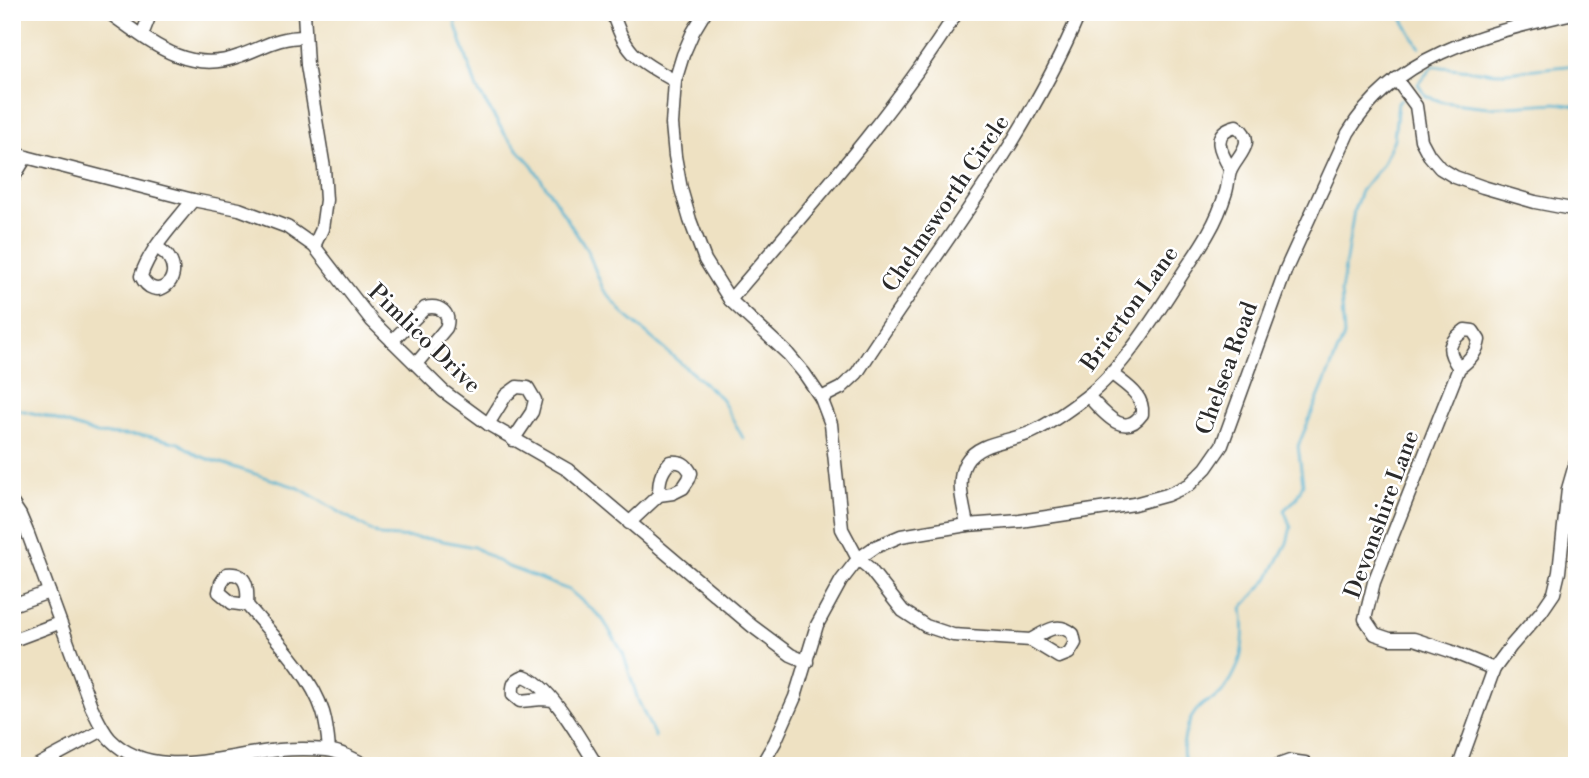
<svg xmlns="http://www.w3.org/2000/svg" width="1589" height="778" font-family="'Libre Bodoni',serif">
	<style>
		.lines { fill: none; stroke-linecap: round; stroke-linejoin: round }
		.stream { stroke: #50b0cf; stroke-width: 2.5 }
		.minor-casing { stroke: #484642; stroke-width: 15 }
		.minor { stroke: #fff; stroke-width: 12 }
		.labels { text-anchor: middle; stroke-width: 5; stroke-linejoin: round; paint-order: stroke }
		.street-label { font-size: 23px; fill: #2b2b2b; stroke: #fff }
	</style>
	<rect width="100%" height="100%" fill="#fff"/>
	<filter id="ink" filterUnits="userSpaceOnUse"><feTurbulence type="fractalNoise" baseFrequency=".0143" numOctaves="2"/><feDisplacementMap in="SourceGraphic" scale="14" xChannelSelector="R" yChannelSelector="G"/><feConvolveMatrix kernelMatrix="1 2 1 2 8 2 1 2 1" color-interpolation-filters="sRGB"/></filter>
	<filter id="wash" filterUnits="userSpaceOnUse"><feTurbulence type="fractalNoise" baseFrequency=".00686" numOctaves="4" result="noise"/><feDisplacementMap in="SourceGraphic" scale="28" xChannelSelector="R" yChannelSelector="G"/><feGaussianBlur stdDeviation="1.57" result="paint"/><feColorMatrix in="noise" values="0 0 0 0 0 0 0 0 0 0 0 0 0 0 0 0 0 1.4 0 .05"/><feComposite in="paint" operator="in"/></filter>
	<g filter="url(#wash)">
		<rect width="100%" height="100%" fill="#eee1c2"/>
		<g class="lines">
			<!-- stream -->
			<g class="stream">
				<path d="M454,12l2,14 21,63 29,47 26,29 55,85 16,39 21,25 97,84 22,40"/>
				<path d="M1398,12l22,36"/>
				<path d="M1577,65l-81,8 -63,-7 -15,18 8,12 17,6 46,5 67,-4 21,3"/>
				<path d="M12,408l33,8 52,18 51,2 31,7 20,13 100,32 81,48 53,3 41,8 32,19 63,24 33,28 21,35 15,47 17,37"/>
				<path d="M1188,766c-11,-14 -1,-49 13,-60 3,-4 10,-5 14,-8 8,-5 16,-17 20,-26 9,-16 10,-46 7,-64l26,-29 19,-36 4,-16 -7,-17 12,-11 7,-15 -5,-38 46,-110 -3,-44 13,-82 7,-19 21,-26 12,-26 4,-37 3,-3"/>
			</g>
		</g>
	</g>
	<g filter="url(#ink)">
		<g class="lines">
			<defs>
				<g id="minor">
					<path d="M108,12c40,28 79,64 131,44 26,-9 37,-19 66,-19"/>
					<path d="M304,12l3,53 17,103 2,32 -4,29 -8,17"/>
					<path d="M612,12c5,14 10,29 21,41 11,12 29,20 42,28"/>
					<path d="M705,12l-12,20 -10,23 -8,26 -3,43 3,32 6,33 9,31 15,40 25,40 58,54 16,19 17,25 10,26 11,105 16,30 11,9 34,43 23,15 27,9 78,5 28,17 10,-4 6,-10 -2,-9c-15,-13 -27,-3 -42,6"/>
					<path d="M142,35l9,-23"/>
					<path d="M1396,79l20,27 5,34 8,15 11,13 15,9 28,10 52,15 42,8"/>
					<path d="M12,151l14,6 27,7 140,36 46,9 48,18 27,19 58,75 71,70 45,33 80,46 184,156 39,29 16,7"/>
					<path d="M12,180l14,-23"/>
					<path d="M156,247c5,3 11,7 13,11 15,23 -15,46 -28,18 9,-28 34,-53 52,-76"/>
					<path d="M730,300c79,-93 162,-184 227,-288"/>
					<path d="M392,341l33,-33c14,-4 27,5 21,20l-30,36"/>
					<path d="M1459,368c-13,-18 -12,-25 6,-38l8,1 6,9c-2,12 -10,21 -20,28l-85,214 -9,37 10,15 15,5h24l36,12 44,18"/>
					<path d="M1088,396c15,15 35,44 54,18 2,-20 -17,-29 -31,-41"/>
					<path d="M821,398l20,-10 16,-15c76,-119 168,-229 223,-361"/>
					<path d="M488,424l18,-29 11,-8 11,1 7,12 -3,12 -19,28"/>
					<path d="M12,503l8,12 8,19 63,172c6,12 11,24 19,33 38,39 99,21 147,14 22,-4 47,-5 70,-3 14,2 27,9 40,16"/>
					<path d="M629,523l30,-28 14,-2 10,-5 6,-9 2,-6c-5,-9 -9,-12 -21,-11 -10,11 -11,19 -11,33"/>
					<path d="M967,525c-3,-19 -12,-44 -1,-63 13,-21 45,-20 66,-30 19,-9 37,-22 54,-35 36,-27 70,-82 95,-121 9,-14 20,-29 28,-44 7,-12 13,-27 17,-40 2,-6 2,-14 4,-20 6,-16 29,-30 6,-46 -27,7 -15,27 -5,44"/>
					<path d="M12,605l37,-13"/>
					<path d="M247,605l-15,-2 -13,-11 2,-9 6,-9c21,-2 21,16 20,31 26,31 64,69 76,107 4,13 5,26 6,38"/>
					<path d="M12,637l7,1 40,-15"/>
					<path d="M553,700l-11,-1 -22,2 -7,-6c-1,-11 1,-15 11,-19 27,9 57,65 73,90"/>
					<path d="M36,766l67,-36"/>
					<path d="M761,766l14,-24 20,-45 22,-72 24,-44 17,-22 17,-12 26,-11 66,-11 53,-4 114,-17 33,-9 22,-10 17,-17 16,-23 64,-176 62,-136c49,-82 142,-100 229,-121"/>
					<path d="M1276,766l14,-5 15,2 1,3"/>
					<path d="M1459,766l35,-97 17,-23 30,-34 13,-19 5,-21 9,-83 9,-31"/>
				</g>
			</defs>
			<!-- minor casing -->
			<use href="#minor" class="minor-casing"/>
			<!-- minor -->
			<use href="#minor" class="minor"/>
		</g>
	</g>
	<g class="labels">
		<!-- street labels -->
		<g class="street-label">
			<text transform="translate(945 203) rotate(-56)" y="8">Chelmsworth Circle</text>
			<text transform="translate(1129 308) rotate(-54)" y="8">Brierton Lane</text>
			<text transform="translate(425 338) rotate(44)" y="8">Pimlico Drive</text>
			<text transform="translate(1226 368) rotate(-70)" y="8">Chelsea Road</text>
			<text transform="translate(1381 514) rotate(-70)" y="8">Devonshire Lane</text>
		</g>
	</g>
	<!-- margin -->
	<rect width="1589" height="778" fill="none" stroke="#fff" stroke-width="42"/>
</svg>
